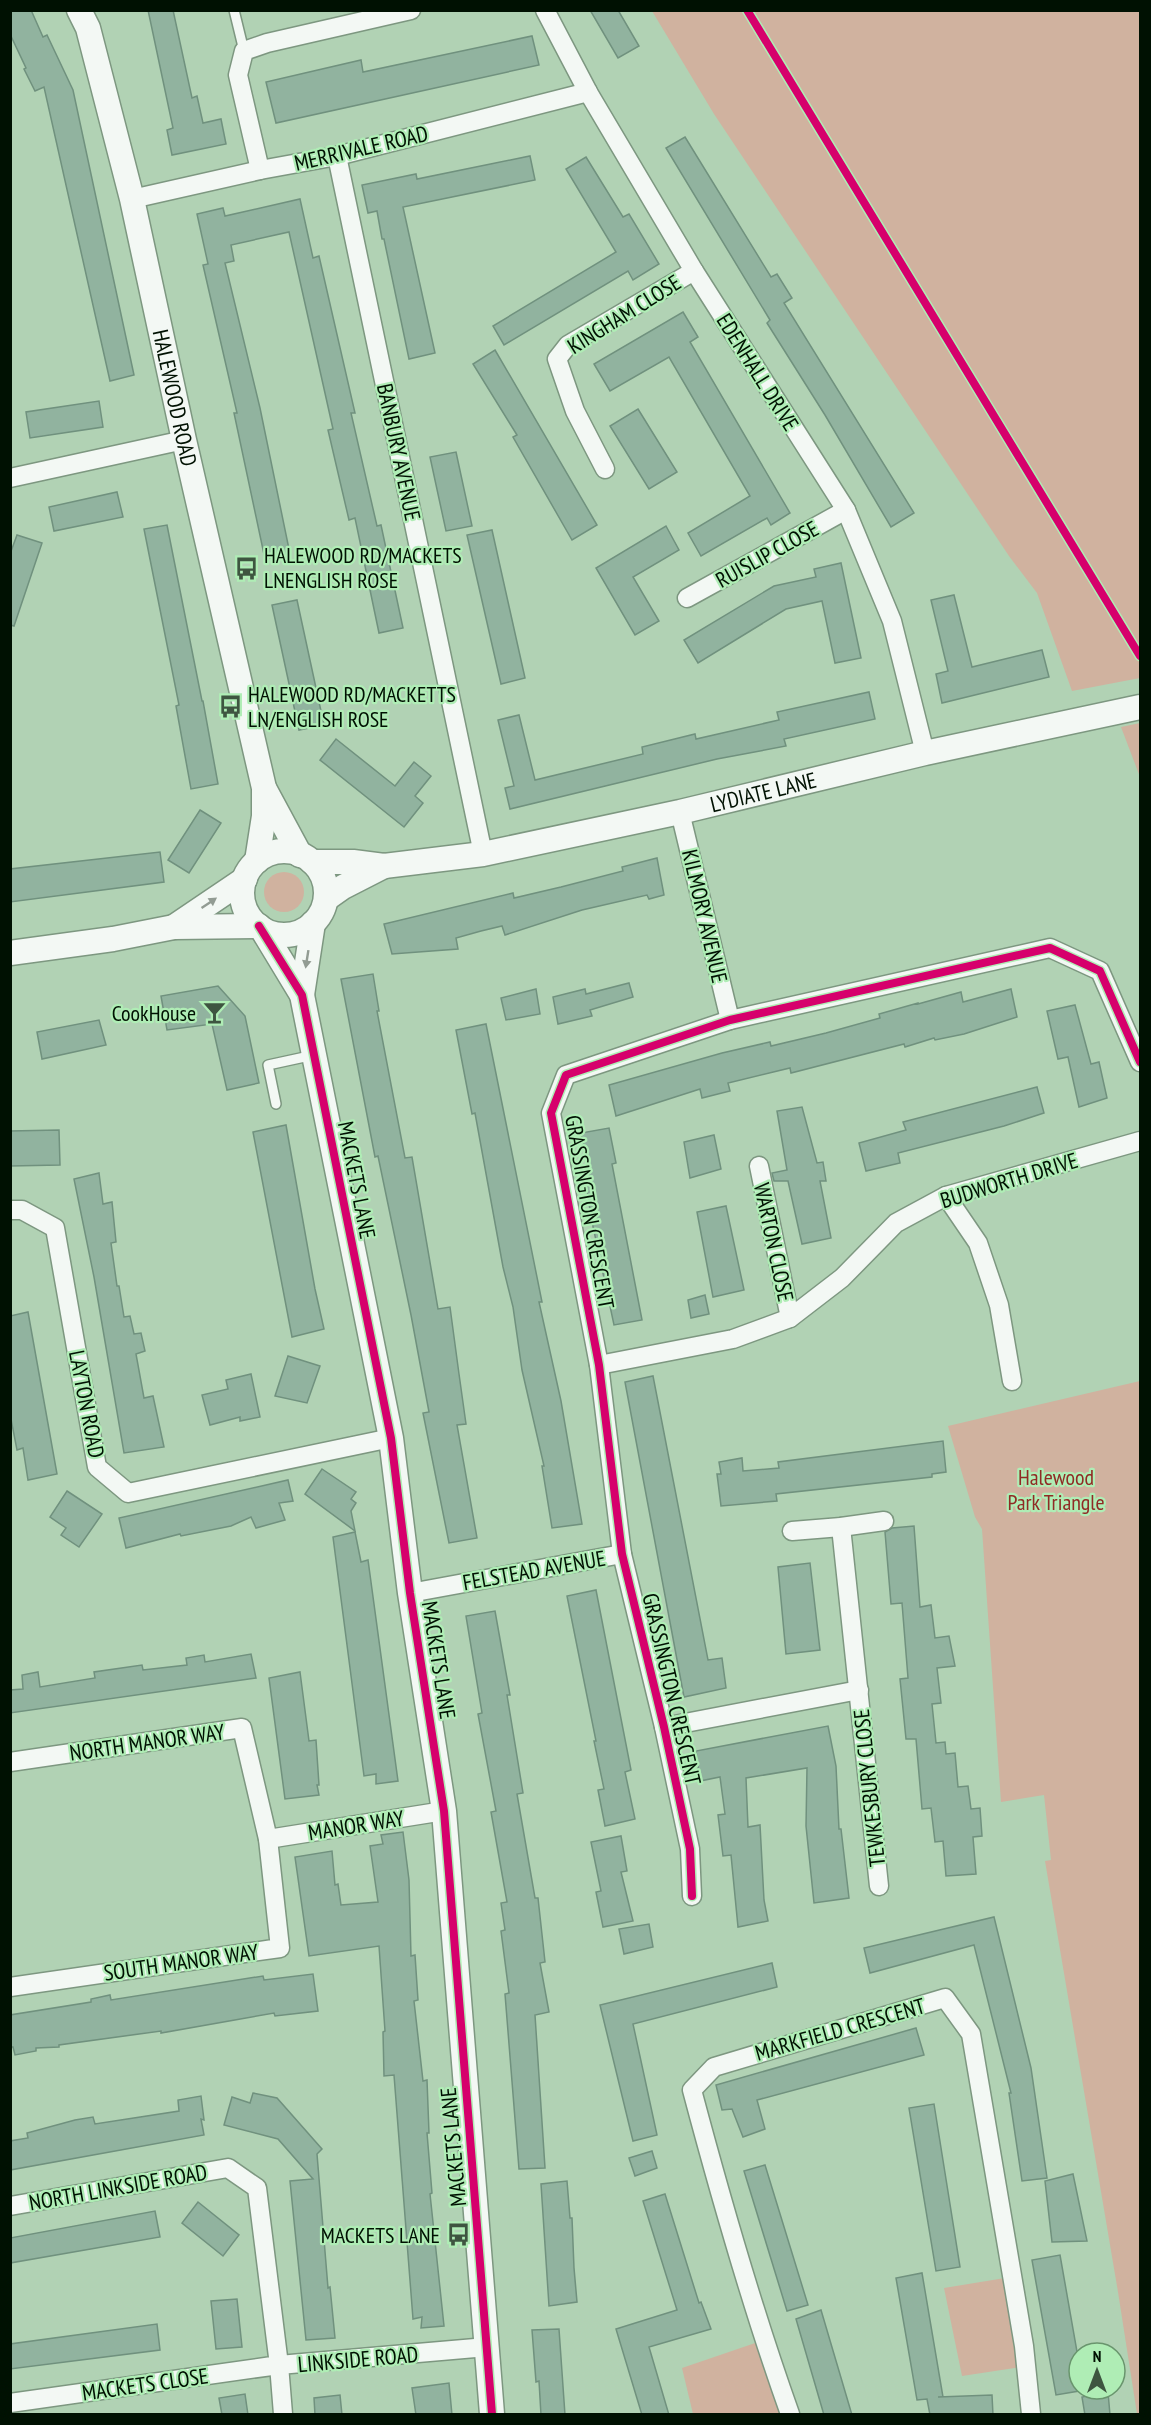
<svg xmlns="http://www.w3.org/2000/svg" width="1151" height="2425" font-family="'PT Sans Narrow',sans-serif">
	<style>
		.green { fill: #d0b29f }
		.building { fill: #91b39f; stroke: #70917e; stroke-width: 1.5 }
		.lines { fill: none; stroke-linecap: round; stroke-linejoin: round }
		.service-casing { stroke: #7d9780; stroke-width: 12 }
		.minor-casing { stroke: #7d9780; stroke-width: 21 }
		.tertiary-casing { stroke: #7d9780; stroke-width: 27 }
		.service { stroke: #f3f8f4; stroke-width: 9 }
		.minor { stroke: #f3f8f4; stroke-width: 18 }
		.tertiary { stroke: #f3f8f4; stroke-width: 24 }
		.cycleway-casing { stroke: #afedb5; stroke-width: 11 }
		.cycleway { stroke: #d6006c; stroke-width: 8 }
		.oneway { fill: #929c93 }
		.labels { text-anchor: middle; stroke-width: 4.5; stroke-linejoin: round; paint-order: stroke }
		.street-label { font-size: 22px; fill: #001102; stroke: #afedb5 }
		.poi-label { font-size: 22px; fill: #001102; stroke: #afedb5; text-anchor: start }
		.park-label { font-size: 22px; fill: #902a25; stroke: #afedb5 }
	</style>
	<rect width="100%" height="100%" fill="#b1d2b4"/>
	<!-- green -->
	<g class="green">
		<path d="M652,11h488v667l-68,13 -35,-98 -28,-37 -295,-442z"/>
		<path d="M1140,723v54l-19,-50z"/>
		<circle cx="284" cy="892" r="20"/>
		<path d="M1140,1381v1033h-3l-19,-122 -73,-431 6,-1 -7,-65 -43,7 -19,-273 -7,-12 -27,-91z"/>
		<path d="M1011,2277l16,89 -65,10 -18,-88z"/>
		<path d="M764,2340l26,74h-97l-11,-46z"/>
	</g>
	<!-- building -->
	<g class="building">
		<path d="M10,10h21l12,27 4,-2 26,55 61,285 -24,6 -66,-294 -9,4 -11,-22 2,-1 -16,-34z"/>
		<path d="M148,10h25l19,88 5,-2 6,27 18,-4 5,25 -54,11 -5,-25 6,-2z"/>
		<path d="M590,10h28l21,36 -21,12z"/>
		<path d="M532,36l7,29 -263,58 -10,-41 95,-22 2,12z"/>
		<path d="M685,137l86,140 6,-3 15,24 -8,5 130,210 -23,14 -66,-112 -58,-92 3,-3 -104,-172z"/>
		<path d="M530,156l5,24 -132,27 32,146 -26,6 -25,-120h-2l-5,-28 -9,2 -6,-28 54,-11 1,5z"/>
		<path d="M586,157l37,60 6,-3 30,50 -26,16 -5,-9 -124,74 -11,-19 123,-74 -50,-83z"/>
		<path d="M300,199l13,59 6,-2 36,157h-4l26,113 4,-1 22,103 -24,5 -24,-115 -6,2 -21,-90 5,-1 -44,-197 -58,13 3,16 -9,2 35,145 30,146 -25,5 -31,-146h3l-34,-148 5,-1 -11,-50 26,-6 2,8z"/>
		<path d="M683,312l15,25 -8,5 100,171 -19,12 -4,-7 -66,38 -13,-23 62,-37 -81,-139 -59,34 -16,-27z"/>
		<path d="M495,350l102,175 -25,15 -59,-103 4,-2 -44,-71z"/>
		<path d="M99,401l4,26 -73,11 -4,-26z"/>
		<path d="M638,409l39,63 -28,17 -39,-63z"/>
		<path d="M456,452l16,74 -26,5 -16,-74z"/>
		<path d="M117,492l6,25 -69,14 -5,-24z"/>
		<path d="M167,525l35,176h1l15,83 -27,5 -15,-83 3,-1 -35,-176z"/>
		<path d="M666,526l13,24 -46,27 26,44 -24,14 -39,-67z"/>
		<path d="M492,530l33,148 -24,6 -34,-149z"/>
		<path d="M17,535l25,8 -28,83 -4,-1v-71z"/>
		<path d="M841,563l20,95 -26,5 -13,-62 -36,8 -88,54 -14,-23 90,-54 42,-9 -2,-8z"/>
		<path d="M954,595l18,72 70,-17 7,27 -107,26 -6,-29 12,-3 -17,-71z"/>
		<path d="M297,600l27,125 -25,5 -27,-125z"/>
		<path d="M869,692l6,27 -91,20 2,7 -69,13 -207,50 -5,-21 9,-2 -16,-66 21,-5 16,65 108,-26 -1,-7 53,-13 1,5 83,-19 -2,-8z"/>
		<path d="M336,739l59,47 19,-24 17,14 -16,20 8,7 -19,24 -84,-67z"/>
		<path d="M200,810l21,13 -32,50 -21,-13z"/>
		<path d="M160,852l4,30 -154,20v-33z"/>
		<path d="M657,858l7,37 -15,4 -2,-4 -65,15 -77,25 -3,-9 -21,5 -25,7 2,11 -66,5 -8,-30 129,-31 1,5 47,-11 62,-16 -1,-4z"/>
		<path d="M373,974l6,37h-2l28,147 7,-1 26,152 12,-2 9,67 7,50 -9,1 20,113 -28,5 -26,-130 6,-1 -18,-97 -33,-159 -3,1 -34,-178z"/>
		<path d="M629,983l4,14 -43,13 2,6 -34,8 -5,-27 32,-8 1,5z"/>
		<path d="M218,986l27,30 14,67 -32,7 -15,-66 -45,6 -6,-34z"/>
		<path d="M536,989l4,25 -34,6 -5,-22z"/>
		<path d="M1011,989l6,28 -53,17 -29,6 -1,-2 -29,9 -1,-3 -113,29 -1,-5 -62,15 2,8 -28,7 -2,-9 -84,27 -7,-31 113,-32 48,-11 1,4 55,-13 54,-15 -1,-4 39,-11v1l43,-12 2,10z"/>
		<path d="M1075,1005l16,59 8,-2 8,36 -28,9 -11,-50 -10,2 -11,-48z"/>
		<path d="M99,1020l7,25 -64,14 -5,-27z"/>
		<path d="M486,1024l56,278h-3l22,99 21,123 -30,4 -10,-62h2l-22,-96 -9,-63 -10,-40 -28,-154 -3,1 -16,-84z"/>
		<path d="M1037,1087l7,26 -40,13 -106,27 2,10 -34,8 -7,-28 47,-13 -3,-8z"/>
		<path d="M802,1107l15,56 6,-1 3,19h-6l11,57 -29,6 -14,-63h-14l-2,-8 15,-3 -10,-59z"/>
		<path d="M286,1125l29,164 9,40 -32,8 -39,-205z"/>
		<path d="M609,1128l7,35 -4,1 30,156 -28,5 -23,-108 -5,-35 4,-1 -9,-48z"/>
		<path d="M59,1130l1,35 -50,1v-35z"/>
		<path d="M714,1135l7,34 -31,9 -6,-36z"/>
		<path d="M99,1173l4,31 9,-2 4,40 -5,1 6,43h2l5,31 6,-1 4,18 7,-1 4,18 -9,3 8,44 9,-2 11,51 -40,6 -30,-176 -20,-98z"/>
		<path d="M726,1206l18,84 -31,7 -16,-85z"/>
		<path d="M705,1295l4,19 -18,4 -3,-18z"/>
		<path d="M28,1312l29,162 -29,6 -5,-32 -6,2 -7,-36v-98z"/>
		<path d="M288,1356l32,10 -13,37 -32,-7z"/>
		<path d="M251,1374l9,43 -20,4v-4l-30,8 -8,-30 26,-6 -2,-9z"/>
		<path d="M653,1376l55,284 14,-2 4,30 -42,9 -59,-315z"/>
		<path d="M943,1441l3,31 -14,2v3l-156,17 1,7 -56,5 -4,-32h4l-2,-12 23,-4 1,13 36,-3 -1,-6z"/>
		<path d="M322,1469l34,23 -5,7 5,4 -5,8 4,20 -50,-37z"/>
		<path d="M288,1480l5,21 -14,2 6,17 -29,8 -5,-11 -20,9 -50,10 -1,-2 -54,14 -7,-30z"/>
		<path d="M67,1491l35,23 -23,33 -18,-12 5,-7 -16,-11z"/>
		<path d="M914,1526l6,81 11,-2 4,33 14,-2 6,30 -18,2 4,35 -9,1 4,39 9,-1 1,12 9,-1 3,34 10,-1 3,23 9,-1 2,28 -9,1 3,37 -30,2 -3,-35 -8,1 -4,-34 -9,1 -6,-70h-10l-6,-60 8,-1 -6,-75 -11,1 -6,-72 7,-4z"/>
		<path d="M355,1532l6,30 7,-2 30,221 -22,3v-10l-12,2 -31,-239z"/>
		<path d="M810,1563l10,87 -34,4 -8,-87z"/>
		<path d="M596,1590l35,180 -6,2 10,47 -30,7 -7,-36 6,-1 -10,-48h2l-29,-145z"/>
		<path d="M495,1611l15,84h-3l16,98 -6,1 18,104h3l7,64 -5,1 9,49 -14,3 10,153 -26,1 -14,-175 4,-1 -8,-62 4,-1 -4,-27 6,-1 -16,-90 5,-1 -18,-97 4,-1 -16,-97z"/>
		<path d="M251,1654l5,24 -246,35v-23l13,-1 -1,-14 16,-3 2,15 55,-9 -1,-6 48,-7 1,5 44,-5 -1,-7 18,-3 1,7z"/>
		<path d="M300,1672l9,69 7,-1 3,45h-2l2,10 -34,4 -16,-121z"/>
		<path d="M828,1726l8,40 3,63h2l8,69 -35,5 -8,-77 1,-58 -61,10 2,49 12,-2 4,75 4,21 -30,6 -7,-72 -8,1 -5,-41 7,-1 -5,-37 -20,4 -4,-30z"/>
		<path d="M403,1832l6,48 2,76 4,-1 3,45 -4,1 9,80 4,-1 2,53h-2l5,60 -2,1 14,132 -23,2 1,-11 -9,2 -19,-244 -10,1 -1,-44 2,-1 -6,-85 -70,10 -14,-99 37,-6 3,34 3,-1 3,21 37,-3 -8,-56 13,-2 -2,-9z"/>
		<path d="M621,1836l6,35 -6,1 12,49 -30,6 -7,-35 5,-1 -10,-49z"/>
		<path d="M994,1917l37,151 16,110 -25,3 -13,-88h2l-37,-148 -104,28 -6,-25z"/>
		<path d="M649,1924l4,23 -29,7 -5,-25z"/>
		<path d="M772,1963l5,24 -144,37 24,111 -24,6 -33,-136z"/>
		<path d="M313,1974l5,37 -43,5 -1,-3 -113,20v-2l-102,14v2l-23,1v3l-21,4 -2,-8h-3v-32l81,-13v-3l19,-4 1,5 152,-24 1,4z"/>
		<path d="M916,2028l8,27 -167,45 8,29 -22,8 -11,-28 -10,1 -6,-25z"/>
		<path d="M253,2093l24,5 45,51 -5,5 11,134 2,-1 5,51 -29,2 -16,-159 23,-2 -35,-40 -54,-14 8,-28 18,6z"/>
		<path d="M201,2096l3,24 -3,-1 3,16 -194,35v-29l18,-3 -1,-5 48,-13 18,-3 2,7 84,-13 -1,-11z"/>
		<path d="M934,2104l26,163 -24,4 -27,-163z"/>
		<path d="M652,2151l5,17 -22,8 -6,-18z"/>
		<path d="M765,2165l43,140 -21,6 -43,-140z"/>
		<path d="M1073,2174l14,67 -35,1 -7,-61z"/>
		<path d="M567,2181l3,37h2l2,50 3,34 -28,4 -8,-122z"/>
		<path d="M665,2194l34,109 2,-1 10,27 -62,18 20,68h-27l-26,-86 61,-19 -34,-109z"/>
		<path d="M198,2202l41,33 -16,21 -41,-33z"/>
		<path d="M155,2211l5,26 -150,26v-25z"/>
		<path d="M1060,2255l19,108v28l-23,4 -24,-135z"/>
		<path d="M922,2273l21,124h-5l54,-2 1,20h-63l-3,-16 -10,1 -21,-122z"/>
		<path d="M237,2299l5,48 -26,2 -5,-48z"/>
		<path d="M821,2310l31,105h-28l-28,-96z"/>
		<path d="M157,2324l3,26 -150,19v-25z"/>
		<path d="M559,2329l6,86h-24l-2,-34 -3,1 -4,-52z"/>
		<path d="M449,2383l3,32h-36l-4,-27z"/>
		<path d="M1108,2392l2,23h-25l-3,-18z"/>
		<path d="M245,2394l3,21h-26l-3,-17z"/>
		<path d="M340,2395l2,20h-27l-1,-17z"/>
	</g>
	<g class="lines">
		<defs>
			<g id="service">
				<path d="M234,10l10,41"/>
				<path d="M276,1104l-8,-39 46,-10"/>
			</g>
			<g id="minor">
				<path d="M545,10l43,82 106,179 152,239 46,111 33,132"/>
				<path d="M337,156l146,698"/>
				<path d="M260,170l-22,-95 6,-24 23,-8 144,-33"/>
				<path d="M132,199l128,-29 77,-14 251,-64"/>
				<path d="M605,469l-30,-58 -18,-52 11,-14 126,-74"/>
				<path d="M10,478l174,-38"/>
				<path d="M687,598l159,-88"/>
				<path d="M680,812l50,208"/>
				<path d="M759,1166l31,152"/>
				<path d="M946,1196l32,47 21,62 13,76"/>
				<path d="M10,1210h12l33,18 42,239 31,26 263,-55"/>
				<path d="M599,1365l134,-26 57,-21 52,-40 54,-55 50,-27 194,-55"/>
				<path d="M841,1527l38,359"/>
				<path d="M792,1531l49,-4 43,-6"/>
				<path d="M410,1593l212,-39"/>
				<path d="M664,1727l195,-37"/>
				<path d="M10,1762l232,-34 26,111 12,109 -270,39"/>
				<path d="M268,1839l176,-28"/>
				<path d="M692,1896l-2,-47 -26,-122 -42,-173 -23,-189 -48,-252 15,-38 164,-55 320,-72 50,23 40,91"/>
				<path d="M10,2206l218,-38 29,20 22,177 -269,38"/>
				<path d="M283,2414l-4,-49 208,-18"/>
				<path d="M790,2414c-38,-106 -69,-215 -98,-324l22,-23 231,-69 26,36 53,312 7,68"/>
			</g>
			<g id="tertiary">
				<path id="s1" d="M79,10l9,18 44,171 52,241 80,348v28l-7,45"/>
				<path d="M265,790l35,65"/>
				<circle cx="284" cy="893" r="42"/>
				<path id="s2" d="M312,862h41l31,4 99,-12 197,-42 245,-59 215,-46"/>
				<path d="M326,899l17,-12 41,-21"/>
				<path d="M174,927l71,-48"/>
				<path d="M262,929l40,66 89,443 19,155 34,218 48,603"/>
				<path d="M10,953l103,-14 61,-12 85,-1"/>
				<path d="M302,995l11,-72"/>
			</g>
		</defs>
		<!-- service casing -->
		<use href="#service" class="service-casing"/>
		<!-- minor casing -->
		<use href="#minor" class="minor-casing"/>
		<!-- tertiary casing -->
		<use href="#tertiary" class="tertiary-casing"/>
		<!-- service -->
		<use href="#service" class="service"/>
		<!-- minor -->
		<use href="#minor" class="minor"/>
		<!-- tertiary -->
		<use href="#tertiary" class="tertiary"/>
		<defs>
			<g id="cycleway">
				<path d="M747,10l393,646"/>
				<path d="M259,926l43,69 89,443 19,155 34,218 48,603"/>
				<path d="M692,1896l-2,-47 -26,-122 -42,-173 -23,-189 -48,-252 15,-38 164,-55 320,-72 50,23 40,91"/>
			</g>
		</defs>
		<!-- cycleway casing -->
		<use href="#cycleway" class="cycleway-casing"/>
		<!-- cycleway -->
		<use href="#cycleway" class="cycleway"/>
	</g>
	<!-- one-way arrows -->
	<defs><path id="oneway-solid" d="M-6-.8H1V-3.2L6.5 0L1 3.2V.8H-6Z" transform="scale(1.5)"/></defs>
	<g class="oneway">
		<use href="#oneway-solid" transform="translate(209 903) rotate(-34)"/>
		<use href="#oneway-solid" transform="translate(307 959) rotate(99)"/>
	</g>
	<!-- icons -->
	<defs>
		<symbol id="bus-bare" viewBox="-9 -9 18 18"><path d="M-5-6H5V4H4V6H2V4H-2V6H-4V4H-5ZM-3.5-4V0h7V-4ZM-3.5 1.2v1.5H-2V1.2ZM2 1.2v1.5H3.5V1.2Z" fill="#3e5540" stroke="#afedb5" stroke-width="2.5" paint-order="stroke"/></symbol>
		<symbol id="bar-bare" viewBox="-9 -9 18 18"><path d="M-6-5H6L.8 .8V4.5H3.5V6h-7V4.5H-.8V.8Z" fill="#3e5540" stroke="#afedb5" stroke-width="2.5" paint-order="stroke"/></symbol>
	</defs>
	<g fill-rule="evenodd">
		<use href="#bus-bare" x="230" y="552" width="33" height="33"/>
		<use href="#bus-bare" x="214" y="690" width="33" height="33"/>
		<use href="#bar-bare" x="198" y="996" width="33" height="33"/>
		<use href="#bus-bare" x="442" y="2218" width="33" height="33"/>
	</g>
	<g class="labels">
		<!-- street labels -->
		<g class="street-label">
			<text transform="translate(361 148) rotate(-13)" y="8">MERRIVALE ROAD</text>
			<text transform="translate(624 314) rotate(-32)" y="8">KINGHAM CLOSE</text>
			<text transform="translate(758 372) rotate(58)" y="8">EDENHALL DRIVE</text>
			<text dy="8" stroke="none"><textPath href="#s1" startOffset="400">HALEWOOD ROAD</textPath></text>
			<text transform="translate(399 452) rotate(78)" y="8">BANBURY AVENUE</text>
			<text transform="translate(767 554) rotate(-29)" y="8">RUISLIP CLOSE</text>
			<text dy="8" stroke="none"><textPath href="#s2" startOffset="459">LYDIATE LANE</textPath></text>
			<text transform="translate(705 916) rotate(77)" y="8">KILMORY AVENUE</text>
			<text transform="translate(357 1180) rotate(79)" y="8">MACKETS LANE</text>
			<text transform="translate(1009 1180) rotate(-17)" y="8">BUDWORTH DRIVE</text>
			<text transform="translate(590 1212) rotate(80)" y="8">GRASSINGTON CRESCENT</text>
			<text transform="translate(774 1242) rotate(78)" y="8">WARTON CLOSE</text>
			<text transform="translate(87 1404) rotate(79)" y="8">LAYTON ROAD</text>
			<text transform="translate(534 1570) rotate(-10)" y="8">FELSTEAD AVENUE</text>
			<text transform="translate(439 1660) rotate(81)" y="8">MACKETS LANE</text>
			<text transform="translate(672 1689) rotate(77)" y="8">GRASSINGTON CRESCENT</text>
			<text transform="translate(147 1742) rotate(-8)" y="8">NORTH MANOR WAY</text>
			<text transform="translate(869 1788) rotate(-96)" y="8">TEWKESBURY CLOSE</text>
			<text transform="translate(356 1825) rotate(-9)" y="8">MANOR WAY</text>
			<text transform="translate(181 1962) rotate(-8)" y="8">SOUTH MANOR WAY</text>
			<text transform="translate(840 2029) rotate(-16)" y="8">MARKFIELD CRESCENT</text>
			<text transform="translate(453 2147) rotate(-95)" y="8">MACKETS LANE</text>
			<text transform="translate(118 2187) rotate(-10)" y="8">NORTH LINKSIDE ROAD</text>
			<text transform="translate(358 2359) rotate(-5)" y="8">LINKSIDE ROAD</text>
			<text transform="translate(145 2384) rotate(-8)" y="8">MACKETS CLOSE</text>
		</g>
		<!-- poi labels -->
		<g class="poi-label">
			<text x="264" y="563">HALEWOOD RD/MACKETS<tspan x="264" dy="25">LNENGLISH ROSE</tspan></text>
			<text x="248" y="702">HALEWOOD RD/MACKETTS<tspan x="248" dy="25">LN/ENGLISH ROSE</tspan></text>
			<text x="196" y="1021" text-anchor="end">CookHouse</text>
			<text x="440" y="2243" text-anchor="end">MACKETS LANE</text>
		</g>
		<!-- park labels -->
		<g class="park-label">
			<text x="1056" y="1485">Halewood<tspan x="1056" dy="25">Park Triangle</tspan></text>
		</g>
	</g>
	<!-- border -->
	<rect width="1151" height="2425" fill="none" stroke="#001102" stroke-width="24"/>
	<!-- north arrow -->
	<g transform="translate(1097 2371)"><circle r="28" fill="#afedb5" stroke="#69956d" stroke-width="1.5"/>
	<path d="M0-4.5L10 22L0 15L-10 22Z" fill="#3e5540"/>
	<text y="-9" font-size="16" font-weight="bold" text-anchor="middle" fill="#001102">N</text>
	</g>
</svg>
